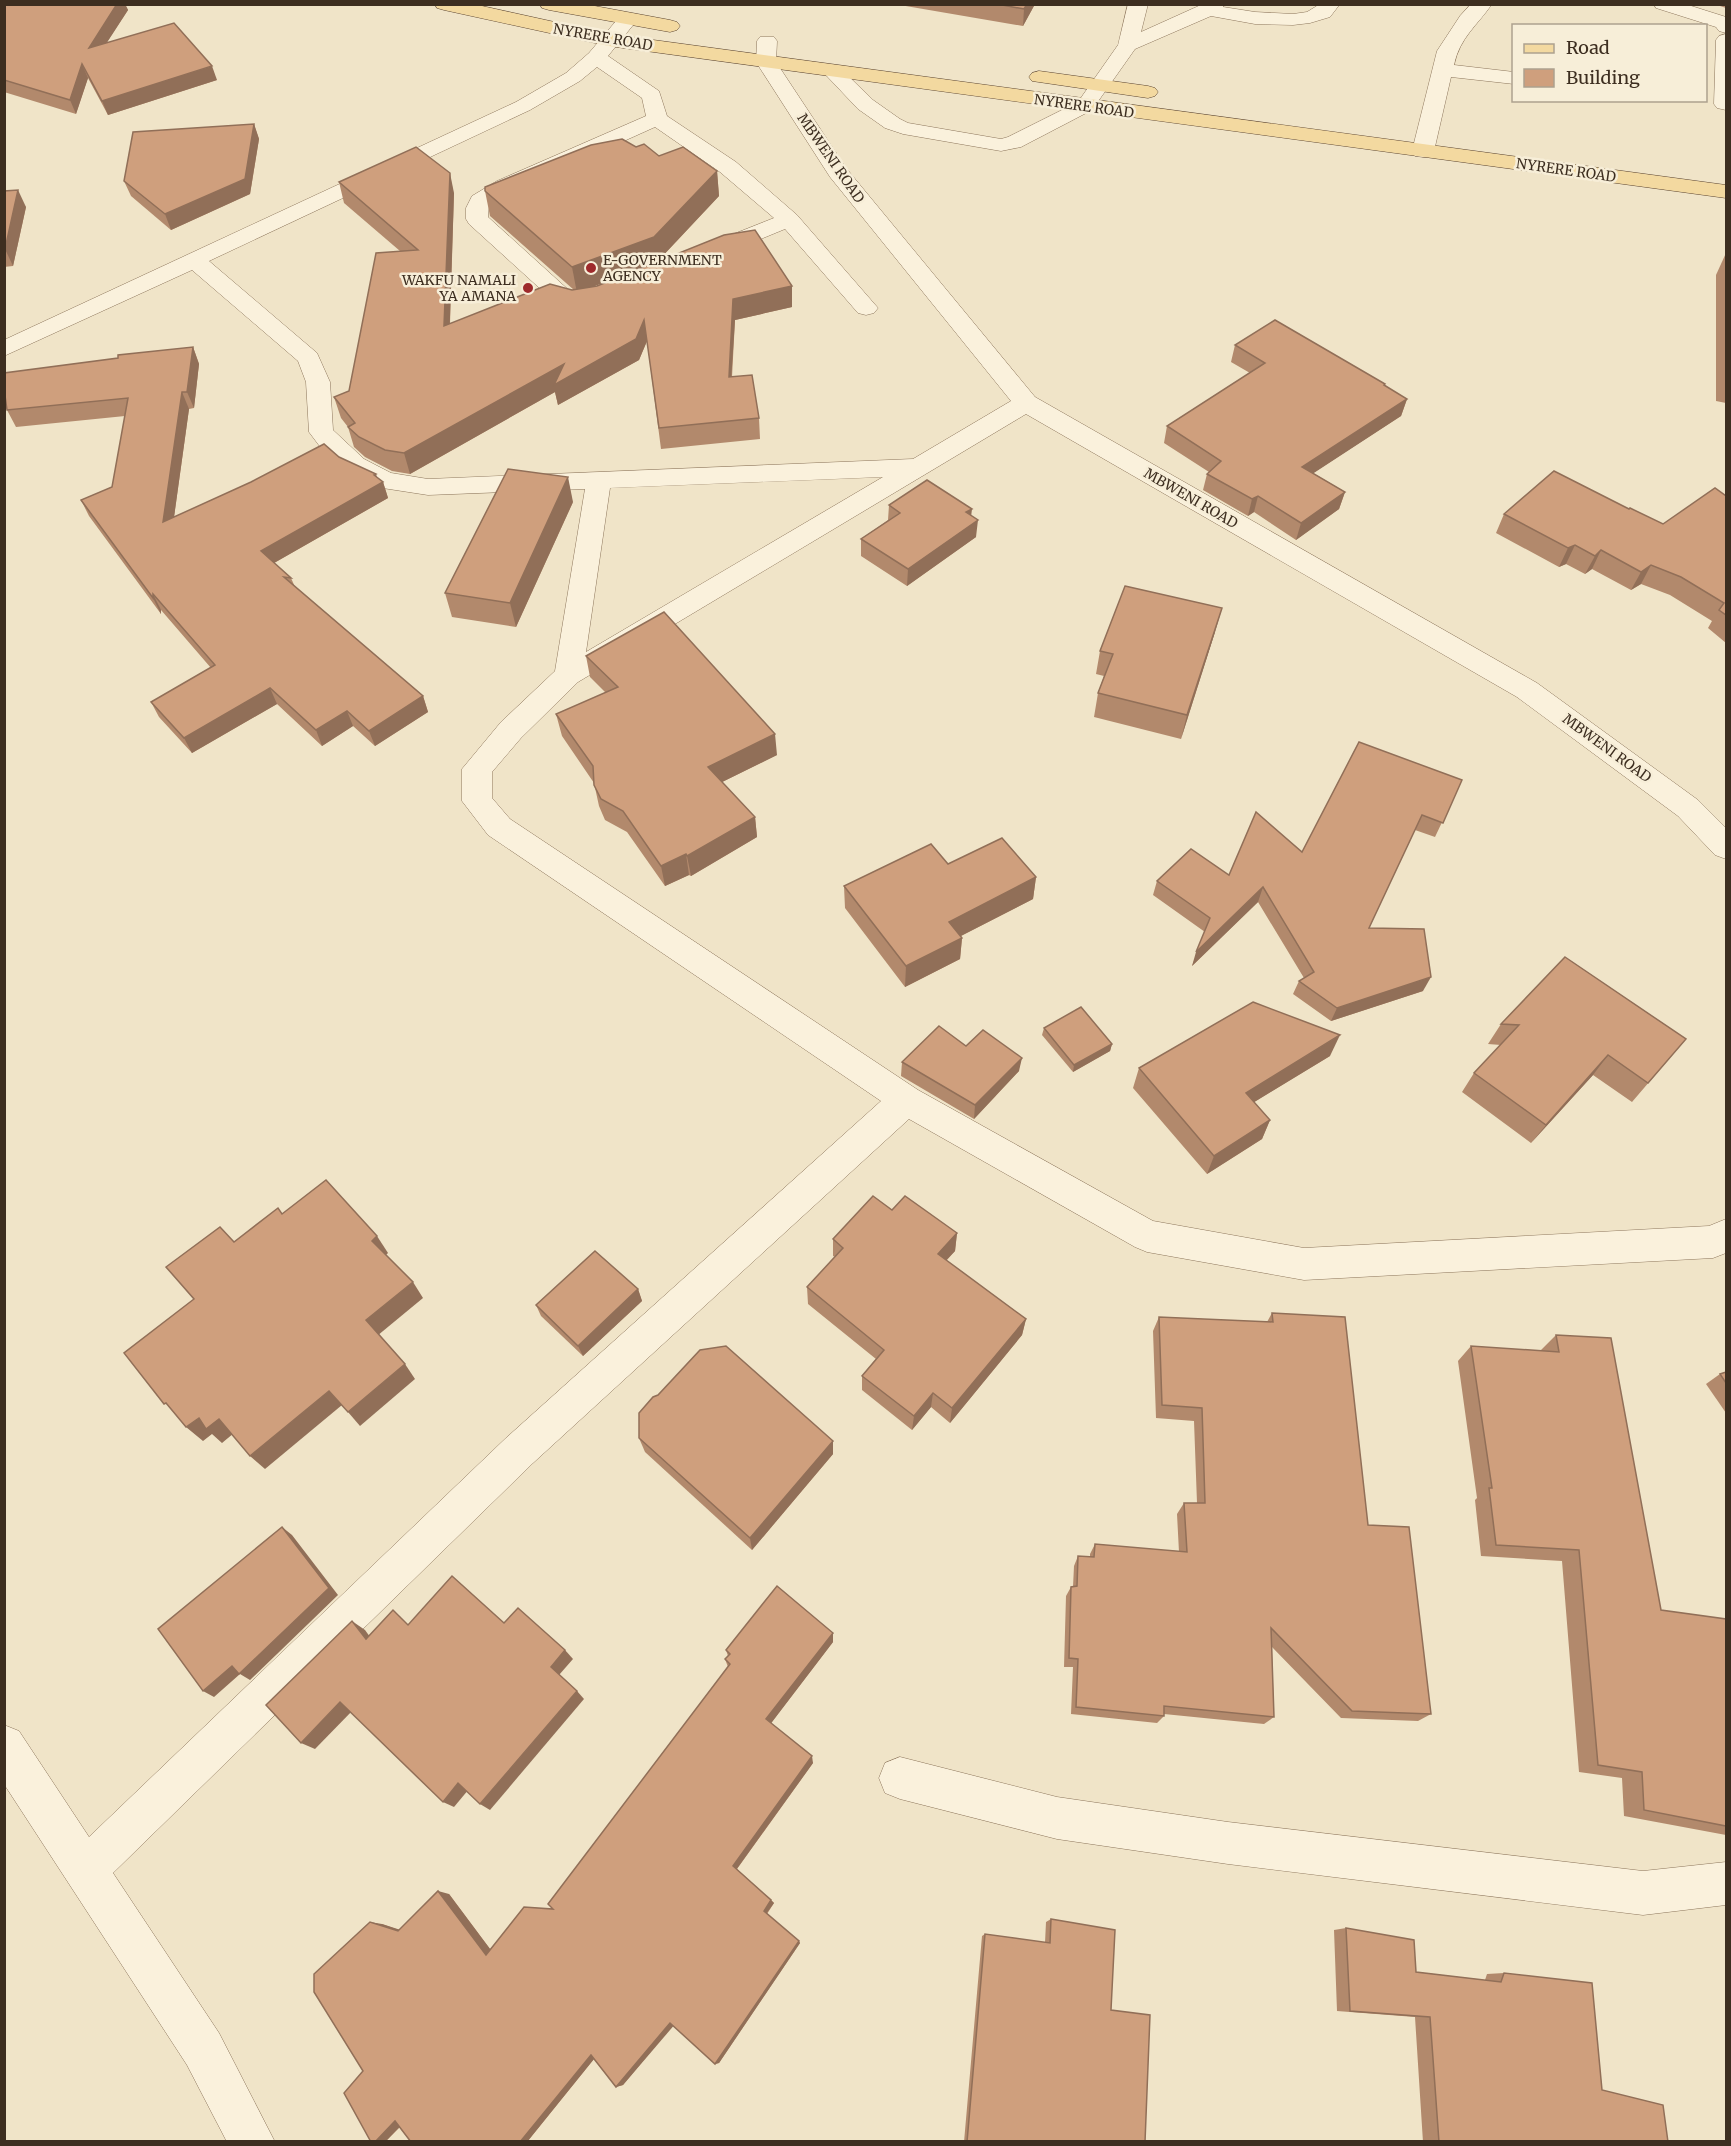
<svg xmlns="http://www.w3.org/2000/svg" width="1731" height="2146" font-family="Merriweather,serif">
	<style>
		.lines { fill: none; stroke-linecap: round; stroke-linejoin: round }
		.minor-casing { stroke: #8d765c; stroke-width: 1 }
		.major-casing { stroke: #5b4430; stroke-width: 1 }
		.minor { fill: #faf1dc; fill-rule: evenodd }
		.major { fill: #f3d9a0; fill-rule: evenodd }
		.wall { fill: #b2896c; fill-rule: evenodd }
		.shaded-wall { fill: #916f58 }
		.building { fill: #cf9f7d; stroke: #916f58; stroke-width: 1.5 }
		.poi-dot { fill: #9e2a2b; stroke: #f7eed8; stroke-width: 2 }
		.labels { text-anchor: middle; stroke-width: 5; stroke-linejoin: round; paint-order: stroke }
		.far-street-label { font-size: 14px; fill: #3d2e20; stroke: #f7eed8 }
		.far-poi-label { font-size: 14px; fill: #3d2e20; stroke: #f7eed8; text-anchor: start }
	</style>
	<rect width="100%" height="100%" fill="#f0e4c8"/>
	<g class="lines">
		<defs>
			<g id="minor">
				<path d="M1128,4h20l-7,28 62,-28h21l-1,3 32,5 38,2 14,-2 13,-8h20l-10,13 -20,6 -17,2 -38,-1 -44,-8 -76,33 -43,61 -71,37 -20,4 -98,-17 -18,-6 -27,-19 -35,-37 3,-4h14l33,32 27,19 8,4 93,16 7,-2 70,-35 40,-57z"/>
				<path d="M1471,4h21c-15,22 -32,33 -38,61l60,7v12l-63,-7 -17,74 -3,5 -8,1 -8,-1 -3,-5 25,-100 23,-35z"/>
				<path d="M1654,4h31l41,13v16l-7,-2 -3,-4 -60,-19z"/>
				<path d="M628,13l7,2 3,4 -30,37 51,35 8,25 69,46 61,53 81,93 -4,5 -8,2 -8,-2 -73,-84 -63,26 -8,2 -8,-2 -3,-5 3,-5 68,-27 -54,-46 -65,-45 -142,64 -24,14 -1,12 85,77 23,1 4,5 -4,5 -20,4 -19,-5 -88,-80 -3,-5v-11l6,-12 25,-15 149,-65 -4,-18 -45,-31 -17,14 -50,29 -321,151 108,92 13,29 3,48 31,29 27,14 37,6 485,-20 98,-58 -181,-224 -74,-115 1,-21 3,-4h14l3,4 -1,21 70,106 189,229 502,286 161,117 28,28v31l-11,-4 -37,-39 -161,-119 -491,-283 -448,268 -57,56 -29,34v26l18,21 408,271 235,131 151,27 405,-22 17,-7v34l-13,5 -409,22 -157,-28 -12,-5 -226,-128 -377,345 -419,409 106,160 56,109h-48l-40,-77 -183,-281v-59l15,6 70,106 417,-399 375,-337 -393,-266 -26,-34v-32l39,-47 54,-51 30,-182 -157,6 -52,-8 -30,-16 -22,-19 -15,-20 -3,-50 -8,-21 -106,-91 -188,86v-16l512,-238 50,-29 23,-20 32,-38zM883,477l-297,175 24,-164z"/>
				<path d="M1726,34v76l-9,-2 -3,-4 2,-64 3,-4z"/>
				<path d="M900,1757l157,40 171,25 415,49 83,-9v43l-83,10 -415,-51 -171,-25 -157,-40 -15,-6 -6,-15 6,-15z"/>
			</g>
			<g id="major">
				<path d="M435,4h38l136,30 1117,151v13l-1117,-152 -165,-36 -7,-2z"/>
				<path d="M540,4h44l86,16 7,2 3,4 -3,4 -7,2 -121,-22 -7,-2z"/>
				<path d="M1039,71l109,15 7,2 3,4 -3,4 -7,2 -116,-17 -3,-4 3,-4z"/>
			</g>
		</defs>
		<!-- minor casing -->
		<use href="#minor" class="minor-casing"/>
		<!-- major casing -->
		<use href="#major" class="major-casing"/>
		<!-- minor -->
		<use href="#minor" class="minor"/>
		<!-- major -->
		<use href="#major" class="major"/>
	</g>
	<!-- wall -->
	<g class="wall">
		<path d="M5,4h120l3,6 -21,32 110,38 -109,35 -20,-37 -12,36 -72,-22z"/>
		<path d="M894,4h141l-12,22z"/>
		<path d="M1714,4h12v4z"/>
		<path d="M254,124l5,15 -9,55 -79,36 -40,-34 -7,-15z"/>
		<path d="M636,147l23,9 58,15 2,25 -61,65 134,25v21l-57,13 -3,57 27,41 1,21 -99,10 -14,-108 -8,19 -81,45 -3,-13 -145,82 -18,-3 -27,-14 -11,-10 -6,-20 -7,-9 -7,-21 15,-6 51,-140 -56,-48 -5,-21 115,11 -4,131 124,-34 -84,-74 -5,-25zM628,273l-31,13h-4z"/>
		<path d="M4,191l22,16 -13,59 -9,1z"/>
		<path d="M1726,253v150l-10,-2v-126z"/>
		<path d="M1235,345l150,41 22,13 -6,17 -88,57 32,19 -6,17 -43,31 -42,-28 -6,4 -45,-26 4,-16 2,-2 -45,-29 3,-17 83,-53 -19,-11z"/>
		<path d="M193,347l6,17 -5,44 -5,1 -15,108 165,-60 38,20 6,5 5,16 -114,65 17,15 4,9 128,109 5,16 -53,34 -22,-20 -31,20 -45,-42 -85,49 -33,-36 -8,-15 60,-34 -50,-58v4l-72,-98 -8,-16 31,-13 13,-71 -109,11 -9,-17z"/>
		<path d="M1726,496v147l-18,-15 4,-7 -42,-26 -29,-11 -10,6 -39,-21 -7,5 -19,-10 -7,3 -63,-34 8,-19 125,-5 34,15z"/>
		<path d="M573,502l-57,125 -64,-10 -7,-24z"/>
		<path d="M889,505l87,32 -69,49 -46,-30v-17l27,-19z"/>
		<path d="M1215,632l-34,107 -87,-22 4,-24 6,-17 -8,-2 4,-23z"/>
		<path d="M586,656l191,99 -55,27 33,35 2,20 -66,39 -2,-1 -24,11 -38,-54 -22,-12 -6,-14 -5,-23 -32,-47 -6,-22 50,-21 -16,-16z"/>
		<path d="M1462,780l-27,57 -20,-7 -46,98 54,63 -92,30 -38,-27 6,-13 5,-3 -46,-76 -66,64 13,-34 -52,-37 4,-14 72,-6 73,-23z"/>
		<path d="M948,864l88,13 -3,22 -72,37 1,2 -2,21 -55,28 -60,-79 -1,-22z"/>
		<path d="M1565,957l121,82 -54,63 -39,-27 -62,68 -69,-51 12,-19 27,-28 -13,-1 13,-20z"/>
		<path d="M1044,1028l68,16 -2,7 -37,21 -31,-37z"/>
		<path d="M966,1046l53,25 -45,48 -73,-43 1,-14z"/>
		<path d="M1330,1056l-76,46 16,18 -8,19 -55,35 -74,-86 6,-20z"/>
		<path d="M892,1210l65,23 -2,18 -9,10 80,58 -4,16 -72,88 -19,-16 -19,23 -50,-40v-14l14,-17 -68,-55 -1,-17 28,-30 -2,-1v-17z"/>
		<path d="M638,1289l4,12 -59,55 -42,-40 -5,-11z"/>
		<path d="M1272,1313l96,212 63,189 -13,7 -77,-3 -69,-71 2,70 -10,7 -100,-10v2l-7,7 -86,-9 2,-47h-9l2,-71 5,-9h2l1,-21 4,-10 12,1v-3l5,-10 84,8 -2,-38 7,-11h13l-3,-82 -38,-3 -3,-87 6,-14 108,5z"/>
		<path d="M1556,1335l105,275 65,9v216l-102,-19 -2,-38 -43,-6 -17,-211 -81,-5 -6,-56 2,-2 -19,-137 13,-15 70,5v-1z"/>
		<path d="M1726,1372v41l-20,-29 14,-10z"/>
		<path d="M639,1438l194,3v13l-81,96 -107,-98z"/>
		<path d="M833,1642l-62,81 42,40 -76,106 37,34 -7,11 33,29 -81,120 -4,1 -42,-39 -50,60 -7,2 -22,-28 -67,83h-116l-11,-15 -13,13 -4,2h-12l-8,-71 19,-147 17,6 50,-36 41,55 63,-40 175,-242 -3,-8 3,-3 -2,-6z"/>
		<path d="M1051,1919l60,91 34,132h-181l18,-206 3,-2 60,9 1,-21z"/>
		<path d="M1346,1928l70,44 69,8 2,-6 17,-1 98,117 66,52h-245l-8,-125 -78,-6 -3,-81z"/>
	</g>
	<!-- shaded-wall -->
	<g class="shaded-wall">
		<path d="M117,4h8l3,6 -33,51 -6,-13z"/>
		<path d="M1027,4h8l-12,22 1,-17z"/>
		<path d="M82,64l6,14 -12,36 -6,-14z"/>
		<path d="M212,66l5,14 -109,35 -6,-14z"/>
		<path d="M254,124l5,15 -9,55 -79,36 -6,-16z"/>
		<path d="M717,171l2,25 -62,66 -80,31 -5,-26z"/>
		<path d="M450,173l4,20 -5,154 -5,-21z"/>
		<path d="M18,190l8,17 -13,59 -8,-17z"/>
		<path d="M792,286v21l-57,13 -5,77 -1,-20 4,-78z"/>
		<path d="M644,320l3,21 -8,19 -81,45 -3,-13 -145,82 -6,-21z"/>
		<path d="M193,347l6,17 -5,44 -7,-16z"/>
		<path d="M182,392l7,17 -18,130 -8,-17z"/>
		<path d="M1407,399l-6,17 -104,68 5,-17z"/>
		<path d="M376,474l3,10 4,-2 5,16 -121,69 -6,-16z"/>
		<path d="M568,477l5,25 -57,125 -6,-24z"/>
		<path d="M1345,492l-6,17 -43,31 5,-17z"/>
		<path d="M1258,496l-4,16 -6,4 4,-17z"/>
		<path d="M972,509l-2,16 8,-5 -2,17 -69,49 1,-17 58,-57z"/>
		<path d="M1575,545l-9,19 -7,3 9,-19z"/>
		<path d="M1601,550l-9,19 -7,5 10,-18z"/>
		<path d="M1651,565l-10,19 -10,6 10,-18z"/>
		<path d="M153,594l8,16v4l-8,-16z"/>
		<path d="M1222,608l-7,24 -34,107 6,-24z"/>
		<path d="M270,688l7,16 -85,49 -8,-15z"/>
		<path d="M423,696l5,16 -53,34 -6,-15z"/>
		<path d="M347,711l6,15 -31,20 -6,-16z"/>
		<path d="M775,734l2,21 -67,33 -2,-21z"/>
		<path d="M755,817l2,20 -66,39 -4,-20z"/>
		<path d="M686,854l3,21 -24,11 -4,-20z"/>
		<path d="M1036,877l-3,22 -86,44 2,-21z"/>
		<path d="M1263,887l-5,15 -66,64 4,-14z"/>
		<path d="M962,938l-2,21 -55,28 1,-21z"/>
		<path d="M1431,977l-8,14 -92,30 6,-13z"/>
		<path d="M1340,1035l-10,21 -92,56 8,-19z"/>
		<path d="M1112,1044l-2,7 -37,21 1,-7z"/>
		<path d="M1608,1055l-15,20 -62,68 15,-18z"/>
		<path d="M1022,1058l-3,13 -45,48 1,-14z"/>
		<path d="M1270,1120l-8,19 -55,35 7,-18z"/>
		<path d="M957,1233l-2,18 -19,20 2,-17z"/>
		<path d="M377,1236l11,17 -5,5 -11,-17z"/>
		<path d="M413,1282l10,16 -46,38 -11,-16z"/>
		<path d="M638,1289l4,12 -59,55 -5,-10z"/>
		<path d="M1026,1319l-4,16 -72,88 2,-15z"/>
		<path d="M405,1364l10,15 -55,47 -12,-14z"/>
		<path d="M329,1391l13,14 -77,64 -15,-13z"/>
		<path d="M933,1393l-2,14 -19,23 2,-14z"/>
		<path d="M199,1418l20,1 15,14 -12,10 -10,-9 -9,7 -17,-14z"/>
		<path d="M833,1441v13l-81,96 -2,-12z"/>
		<path d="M282,1527l10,8 46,60 -88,85 -10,-6 -26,23 -11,-6z"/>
		<path d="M352,1621l13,9 13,18 -12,-9z"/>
		<path d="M833,1633v9l-64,84 -3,-7z"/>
		<path d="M565,1650l8,9 -14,16 -8,-8z"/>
		<path d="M577,1691l7,8 -94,111 -10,-6z"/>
		<path d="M340,1702l14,7 -39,40 -14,-6z"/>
		<path d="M812,1756l1,7 -77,107 -3,-4z"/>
		<path d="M458,1783l11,6 -15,18 -11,-5z"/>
		<path d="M438,1891l11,3 47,63 -10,-2z"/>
		<path d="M771,1900l3,3 -8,11 -2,-3z"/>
		<path d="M370,1922l12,2 28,9 -12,-2z"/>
		<path d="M799,1941l1,2 -81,120 -4,1z"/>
		<path d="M670,2023h6l-53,62 -7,2z"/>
		<path d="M598,2054l-71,88h-7l71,-87z"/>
		<path d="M408,2118l-21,22 -12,2 20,-21z"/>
	</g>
	<!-- building -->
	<g class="building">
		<path d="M5,4h112l-28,44 85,-25 38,43 -110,35 -20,-37 -12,36 -66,-20z"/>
		<path d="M997,4h30l-3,5z"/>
		<path d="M254,124l-9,55 -80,35 -41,-33 9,-49z"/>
		<path d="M622,139l14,8 8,-3 15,12 24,-9 34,24 -63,66 -82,30 -87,-76v-4l106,-42z"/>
		<path d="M416,147l34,26 -6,153 106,-42 22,6 25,-4 127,-51 31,-5 37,56 -59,13 -4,78 23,-2 7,43 -100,10 -15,-108 -8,19 -82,46 10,-21 -160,89 -19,-3 -26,-13 -11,-10 7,-4 -21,-26 15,-6 27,-138 42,-3 -79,-68z"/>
		<path d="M18,190l-13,59h-1v-58z"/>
		<path d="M1275,320l110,64 -1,1 23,14 -105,68 43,25 -44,31 -43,-27 -6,3 -45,-25 14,-13 -54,-35 98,-63 -30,-18z"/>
		<path d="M193,347l-6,45h-5l-19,130 88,-40 73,-38 15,13 37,17 -2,1 9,7 -122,69 30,27 -7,-1 139,119 -54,35 -22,-20 -31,19 -46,-42 -86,50 -33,-36 64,-37 -62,-71v4l-72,-98 31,-13 16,-89 -121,12 -3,-22v-15l114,-15v-3z"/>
		<path d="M508,469l60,8 -58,126 -65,-10z"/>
		<path d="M1554,471l75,38 1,-1 33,16 52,-36 11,8v119l-7,-5 5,-7 -43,-26 -30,-12 -10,7 -40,-22 -6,6 -20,-11 -7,3 -64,-34z"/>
		<path d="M927,480l45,29 -6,3 12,8 -70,49 -47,-30 39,-26 -11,-8z"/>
		<path d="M1125,586l97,22 -35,107 -89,-22 15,-39 -13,-3z"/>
		<path d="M664,612l111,122 -67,33 47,50 -68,39 -1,-2 -25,12 -38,-55 -22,-12 -7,-14 -1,-19 -37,-52 62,-27 -32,-31z"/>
		<path d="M1359,742l103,38 -19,43 -21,-8 -53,113 55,1 7,48 -94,31 -38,-27 15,-9 -51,-85 -67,65 14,-34 -53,-37 34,-32 38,26 27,-63 46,40z"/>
		<path d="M1002,838l34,39 -87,45 13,16 -56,28 -62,-80 87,-42 17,20z"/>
		<path d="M1565,957l121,82 -38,44 -40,-28 -62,70 -72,-52 45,-48 -18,-1z"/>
		<path d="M1253,1002l87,33 -94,58 24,27 -56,36 -75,-88z"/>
		<path d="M1081,1007l31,37 -38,21 -30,-37z"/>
		<path d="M939,1026l27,20 17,-16 39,28 -47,47 -73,-43z"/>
		<path d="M326,1180l51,56 -5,5 41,41 -47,38 39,44 -57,48 -19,-21 -79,65 -31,-37 -13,10 -7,-11 -13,9 -20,-24 -2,1 -40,-51 70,-54 -28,-32 54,-40 14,15 44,-34 4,6z"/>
		<path d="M873,1196l19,14 13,-14 52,37 -19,21 88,65 -74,89 -19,-15 -19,23 -52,-40 22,-26 -77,-63 36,-39 -10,-9z"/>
		<path d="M595,1251l43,38 -60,57 -42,-41z"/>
		<path d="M1272,1313l73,4 23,208 41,2 22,187 -79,-3 -81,-83 3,89 -110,-11v10l-88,-9 2,-48 -9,-1 2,-71 6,-1 1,-30 16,1 1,-13 92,8 -3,-49h21l-3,-95 -40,-3 -3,-88 114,5z"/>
		<path d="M1556,1335l55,3 50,272 65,9v207l-82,-16 -2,-38 -44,-7 -19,-215 -83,-5 -7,-57h3l-21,-142 88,6z"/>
		<path d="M726,1346l107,95 -83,97 -111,-100v-25l14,-16 5,-2 42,-45z"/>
		<path d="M1726,1372v11l-6,-9z"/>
		<path d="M282,1527l47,61 -90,86 -7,-8 -29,25 -45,-62z"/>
		<path d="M452,1576l52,47 14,-15 47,42 -14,17 26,24 -97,113 -22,-21 -15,19 -103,-100 -39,41 -35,-38 86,-84 14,18 27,-29 15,15z"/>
		<path d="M777,1586l56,47 -67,86 46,37 -79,110 38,34 -7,11 35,30 -84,123 -45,-41 -54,64 -25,-32 -71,87h-109l-16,-21 -20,21h-4l-27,-49 19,-22 -49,-79v-18l56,-52 28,9 40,-40 48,64 38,-48 29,2 -5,-5 182,-240 -5,-5 5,-5 -4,-4z"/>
		<path d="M1051,1919l64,11 -4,80 39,5 -5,127h-178l18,-208 65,9z"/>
		<path d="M1346,1928l68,12 2,32 85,10 3,-9 88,10 10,107 61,15 5,37h-229l-9,-125 -80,-6z"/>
	</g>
	<!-- markers -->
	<g class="poi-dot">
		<circle cx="591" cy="268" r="6"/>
		<circle cx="528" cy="288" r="6"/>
	</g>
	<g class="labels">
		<!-- far-street labels -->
		<g class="far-street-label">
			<text transform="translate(603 37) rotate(10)" y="5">NYRERE ROAD</text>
			<text transform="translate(1084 106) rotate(8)" y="5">NYRERE ROAD</text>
			<text transform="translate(831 158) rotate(55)" y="5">MBWENI ROAD</text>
			<text transform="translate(1566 170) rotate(8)" y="5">NYRERE ROAD</text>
			<text transform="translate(1191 498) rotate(30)" y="5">MBWENI ROAD</text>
			<text transform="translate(1607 748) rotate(36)" y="5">MBWENI ROAD</text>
		</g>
		<!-- far-poi labels -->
		<g class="far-poi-label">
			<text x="603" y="265">E-GOVERNMENT<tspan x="603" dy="16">AGENCY</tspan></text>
			<text x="516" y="285" text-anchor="end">WAKFU NAMALI<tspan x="516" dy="16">YA AMANA</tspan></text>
		</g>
	</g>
	<!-- border -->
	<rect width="1731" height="2146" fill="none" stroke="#3d2e20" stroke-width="12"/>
	<!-- legend -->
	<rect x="1512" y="24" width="195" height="78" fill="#f7eed8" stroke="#ada18e" stroke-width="1.5"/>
	<rect x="1524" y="44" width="30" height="9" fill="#f3d9a0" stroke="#ada18e" stroke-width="1.5"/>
	<text x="1566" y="54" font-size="18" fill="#3d2e20">Road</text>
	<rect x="1524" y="69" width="30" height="18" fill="#cf9f7d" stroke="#ada18e" stroke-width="1.5"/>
	<text x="1566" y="84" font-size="18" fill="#3d2e20">Building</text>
</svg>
